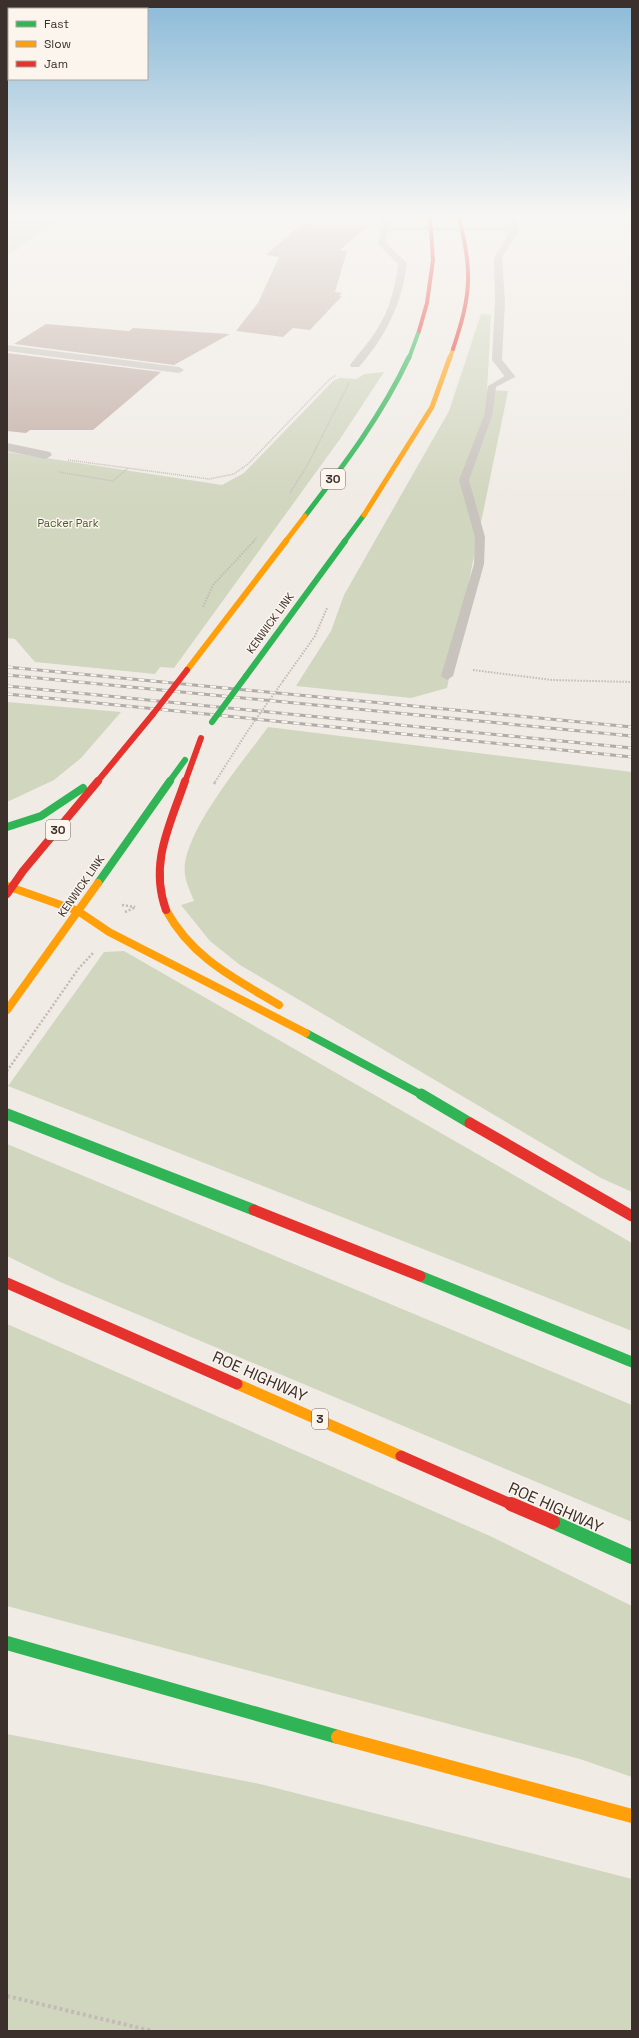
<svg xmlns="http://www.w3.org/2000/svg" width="639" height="2038" font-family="'Space Grotesk',sans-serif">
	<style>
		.green { fill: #d1d6bf }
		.building { fill: #c3afa7 }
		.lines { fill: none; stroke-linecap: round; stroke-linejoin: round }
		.path-far3 { stroke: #c2bbb6; stroke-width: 1.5; stroke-dasharray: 1 1; stroke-linecap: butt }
		.path-far2 { stroke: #c2bbb6; stroke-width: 2; stroke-dasharray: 1.5 1.5; stroke-linecap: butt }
		.path-far1 { stroke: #c2bbb6; stroke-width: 2.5; stroke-dasharray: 2 2; stroke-linecap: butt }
		.path { stroke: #c2bbb6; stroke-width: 4; stroke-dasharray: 3 3; stroke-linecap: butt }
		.lane { fill: #c9c3be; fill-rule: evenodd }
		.street { fill: #c9c3be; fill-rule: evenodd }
		.fast-far5 { stroke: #30b455; stroke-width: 4 }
		.fast-far4 { stroke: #30b455; stroke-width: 5 }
		.fast-far3 { stroke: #30b455; stroke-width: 6 }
		.fast-far2 { stroke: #30b455; stroke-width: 8 }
		.fast-far1 { stroke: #30b455; stroke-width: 11 }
		.fast { stroke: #30b455; stroke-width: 14 }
		.slow-far5 { stroke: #ff9f0a; stroke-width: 4 }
		.slow-far4 { stroke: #ff9f0a; stroke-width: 5 }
		.slow-far3 { stroke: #ff9f0a; stroke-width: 6 }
		.slow-far2 { stroke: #ff9f0a; stroke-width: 8 }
		.slow-far1 { stroke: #ff9f0a; stroke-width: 11 }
		.slow { stroke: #ff9f0a; stroke-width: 14 }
		.jam-far4 { stroke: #e5322d; stroke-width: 4 }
		.jam-far3 { stroke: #e5322d; stroke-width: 6 }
		.jam-far2 { stroke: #e5322d; stroke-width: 8 }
		.jam-far1 { stroke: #e5322d; stroke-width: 11 }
		.jam { stroke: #e5322d; stroke-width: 14 }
		.rail-casing { stroke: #b1aca8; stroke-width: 3 }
		.rail { stroke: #fbf5ee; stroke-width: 2; stroke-dasharray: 6; stroke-linecap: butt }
		.path-bridge { stroke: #c2bbb6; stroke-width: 2; stroke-dasharray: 1.5 1.5; stroke-linecap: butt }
		.fast-bridge { stroke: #30b455; stroke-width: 6 }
		.jam-bridge { stroke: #e5322d; stroke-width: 6 }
		.labels { text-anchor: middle; stroke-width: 3; stroke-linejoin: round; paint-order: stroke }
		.far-park-label { font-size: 11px; fill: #4a5a2e; stroke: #fbf5ee }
		.far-street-label { font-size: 11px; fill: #3b302b; stroke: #fbf5ee }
		.shield { fill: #fbf5ee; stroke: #756b66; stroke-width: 1 }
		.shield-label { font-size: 12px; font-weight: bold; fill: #3b302b }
		.near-street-label { font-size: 16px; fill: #3b302b; stroke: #fbf5ee }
	</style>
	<rect width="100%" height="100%" fill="#f0ebe5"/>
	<!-- green -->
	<g class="green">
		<path d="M7,216h58l-58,40z"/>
		<path d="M481,314l10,1 -4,75 21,1 -61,297 -36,10 -115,-12 35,-55 13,-36 105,-184z"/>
		<path d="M384,372l-44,67 -166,229 -14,-1 -5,7 -120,-12 -20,-23 -8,-1v-186l215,33 22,-12 89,-92 7,-3 16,1 9,-5z"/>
		<path d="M7,702l114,10 -40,46 -27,22 -47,22z"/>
		<path d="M268,727l364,45v420l-31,-14 -361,-213 -30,-24 -29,-36 13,-4c-3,-8 -8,-18 -9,-26 -6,-39 60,-116 83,-148z"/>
		<path d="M124,951l508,292v88l-624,-245 96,-134z"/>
		<path d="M7,1144l625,261v117l-574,-241 -51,-25z"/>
		<path d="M7,1324l483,212 142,70v171l-52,-18 -573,-153z"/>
		<path d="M7,1734l253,50 372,95v152h-625z"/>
	</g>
	<!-- building -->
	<g class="building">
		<path d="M300,225l68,1 -28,24 7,1 -12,41 7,1 -3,3h3l-32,34 -17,-2 -10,9 -47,-6 22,-28 21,-46 -13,-2z"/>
		<path d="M46,324l83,7 4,-3 97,6 -56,31 -160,-21z"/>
		<path d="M7,353l154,19 -68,58h-63l-4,3 -19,-2z"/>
	</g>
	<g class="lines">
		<!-- path-far3 -->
		<g class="path-far3">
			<path d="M68,460l141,19 25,-5 14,-10 82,-85 6,-4"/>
			<path d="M59,472l54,9 15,-13"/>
			<path d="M290,493l18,-29 41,-81"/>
			<path d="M253,542l4,-5"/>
		</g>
		<!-- path-far2 -->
		<g class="path-far2">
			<path d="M203,607l10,-22 41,-44"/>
			<path d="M473,670l79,10 80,2"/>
			<path d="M283,681l32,-45 12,-28"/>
			<path d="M215,782l34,-53"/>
		</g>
		<!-- path-far1 -->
		<g class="path-far1">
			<path d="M214,784l2,-3"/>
			<path d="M122,905l13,2"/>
			<path d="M125,912l11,-5"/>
			<path d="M7,1071l72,-103 15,-16"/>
		</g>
		<!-- path -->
		<path class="path" d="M7,1996l145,35"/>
		<!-- lane -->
		<path class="lane" d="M510,373l4,3 -1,2 -17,9 -4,29 -23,64 16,57 -1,27 -31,112 -6,4 -6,-4 33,-112 1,-27 -16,-57 25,-64 4,-30z"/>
		<!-- street -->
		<g class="street">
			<path d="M383,216h8l-2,11h120l-8,-11h9l7,8 1,8 -16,26 3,43 -3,59 13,16 -1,2h-8l-14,-18 3,-59 -1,-43 16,-27h-122l-2,12 21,20c-5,41 -21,73 -48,104h-8l-1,-2c6,-8 13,-16 19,-24 18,-23 26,-49 29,-77l-20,-20z"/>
			<path d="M7,345l172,22 5,3 -5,3 -172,-22z"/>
			<path d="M7,443l43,9 2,3 -6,4 -39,-8z"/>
		</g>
		<!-- fast-far5 -->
		<path class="fast-far5" d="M409,358l10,-27"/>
		<!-- fast-far4 -->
		<g class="fast-far4">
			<path d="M305,516c39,-51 77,-101 104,-159"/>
			<path d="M344,542l20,-27"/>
		</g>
		<!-- fast-far3 -->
		<g class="fast-far3">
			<path d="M246,676l99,-135"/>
			<path d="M169,782l16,-22"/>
		</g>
		<!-- fast-far2 -->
		<g class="fast-far2">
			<path d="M7,827l34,-11 42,-28"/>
			<path d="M98,883l72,-102"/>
			<path d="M306,1033l116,62"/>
		</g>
		<!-- fast-far1 -->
		<g class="fast-far1">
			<path d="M421,1094l49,29"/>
			<path d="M7,1114l247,96"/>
			<path d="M420,1276l212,86"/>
		</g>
		<!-- fast -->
		<g class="fast">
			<path d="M553,1522l79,35"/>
			<path d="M7,1643l331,94"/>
		</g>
		<!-- slow-far5 -->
		<path class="slow-far5" d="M450,358l3,-9"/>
		<!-- slow-far4 -->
		<g class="slow-far4">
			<path d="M364,515l68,-108 18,-50"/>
			<path d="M285,542l20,-26"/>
		</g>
		<!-- slow-far3 -->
		<path class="slow-far3" d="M187,670l99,-129"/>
		<!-- slow-far2 -->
		<g class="slow-far2">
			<path d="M7,886l71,25 31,21 197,101"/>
			<path d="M166,910c26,48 68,68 113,95"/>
			<path d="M7,1010l91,-127"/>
		</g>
		<!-- slow-far1 -->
		<path class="slow-far1" d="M237,1384l164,72"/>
		<!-- slow -->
		<path class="slow" d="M338,1737l294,79"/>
		<!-- jam-far4 -->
		<g class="jam-far4">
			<path d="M419,331l8,-28 6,-43 -3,-44"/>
			<path d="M453,349c8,-24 16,-50 15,-75 0,-20 -5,-39 -9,-58"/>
		</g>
		<!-- jam-far3 -->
		<g class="jam-far3">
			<path d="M97,782l56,-68"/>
			<path d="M185,782l16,-44"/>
		</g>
		<!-- jam-far2 -->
		<g class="jam-far2">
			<path d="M7,894l16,-23 75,-90"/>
			<path d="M166,910c-17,-47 4,-85 19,-129"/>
		</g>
		<!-- jam-far1 -->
		<g class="jam-far1">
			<path d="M470,1123l162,93"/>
			<path d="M254,1210l166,66"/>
			<path d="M7,1283l230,101"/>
			<path d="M401,1456l112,49"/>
		</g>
		<!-- jam -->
		<path class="jam" d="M511,1504l42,18"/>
		<defs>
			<g id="rail">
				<path d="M7,667l625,60"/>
				<path d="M7,675l625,61"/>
				<path d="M7,686l625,62"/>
				<path d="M7,694l625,63"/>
			</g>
		</defs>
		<!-- rail casing -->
		<use href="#rail" class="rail-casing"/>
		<!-- rail -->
		<use href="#rail" class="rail"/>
		<!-- path-bridge -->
		<path class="path-bridge" d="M249,729l34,-48"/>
		<!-- fast-bridge -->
		<path class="fast-bridge" d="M212,722l34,-46"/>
		<!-- jam-bridge -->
		<path class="jam-bridge" d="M153,714l34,-44"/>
	</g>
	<!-- sky -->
	<linearGradient id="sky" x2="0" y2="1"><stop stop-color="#8bbad8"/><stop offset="0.43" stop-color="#f8f6f3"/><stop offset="1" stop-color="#f8f6f3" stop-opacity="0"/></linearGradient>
	<rect width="639" height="501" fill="url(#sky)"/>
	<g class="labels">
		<!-- far-park labels -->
		<g class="far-park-label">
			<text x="68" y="527">Packer Park</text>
		</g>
		<!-- far-street labels -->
		<g class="far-street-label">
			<text transform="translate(270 623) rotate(-54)" y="4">KENWICK LINK</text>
			<text transform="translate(81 886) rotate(-55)" y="4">KENWICK LINK</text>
		</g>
		<!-- shield labels -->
		<g class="shield">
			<rect x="321" y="469" width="24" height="20" rx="3"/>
			<rect x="46" y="820" width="24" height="20" rx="3"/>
			<rect x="312" y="1409" width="16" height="20" rx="3"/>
		</g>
		<g class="shield-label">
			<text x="333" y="483">30</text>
			<text x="58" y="834">30</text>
			<text x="320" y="1423">3</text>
		</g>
		<!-- near-street labels -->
		<g class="near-street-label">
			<text transform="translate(260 1376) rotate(24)" y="6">ROE HIGHWAY</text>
			<text transform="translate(556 1507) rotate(24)" y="6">ROE HIGHWAY</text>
		</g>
	</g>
	<!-- border -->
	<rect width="639" height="2038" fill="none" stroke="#3b302b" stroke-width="16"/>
	<!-- legend -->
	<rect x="8" y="8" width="140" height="72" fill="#fbf5ee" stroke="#aea6a0"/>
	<rect x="16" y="21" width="20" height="6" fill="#30b455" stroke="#aea6a0"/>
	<text x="44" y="28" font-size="12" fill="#3b302b">Fast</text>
	<rect x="16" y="41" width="20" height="6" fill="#ff9f0a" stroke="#aea6a0"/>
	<text x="44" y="48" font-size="12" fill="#3b302b">Slow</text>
	<rect x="16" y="61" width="20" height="6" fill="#e5322d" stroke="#aea6a0"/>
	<text x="44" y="68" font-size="12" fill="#3b302b">Jam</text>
</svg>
